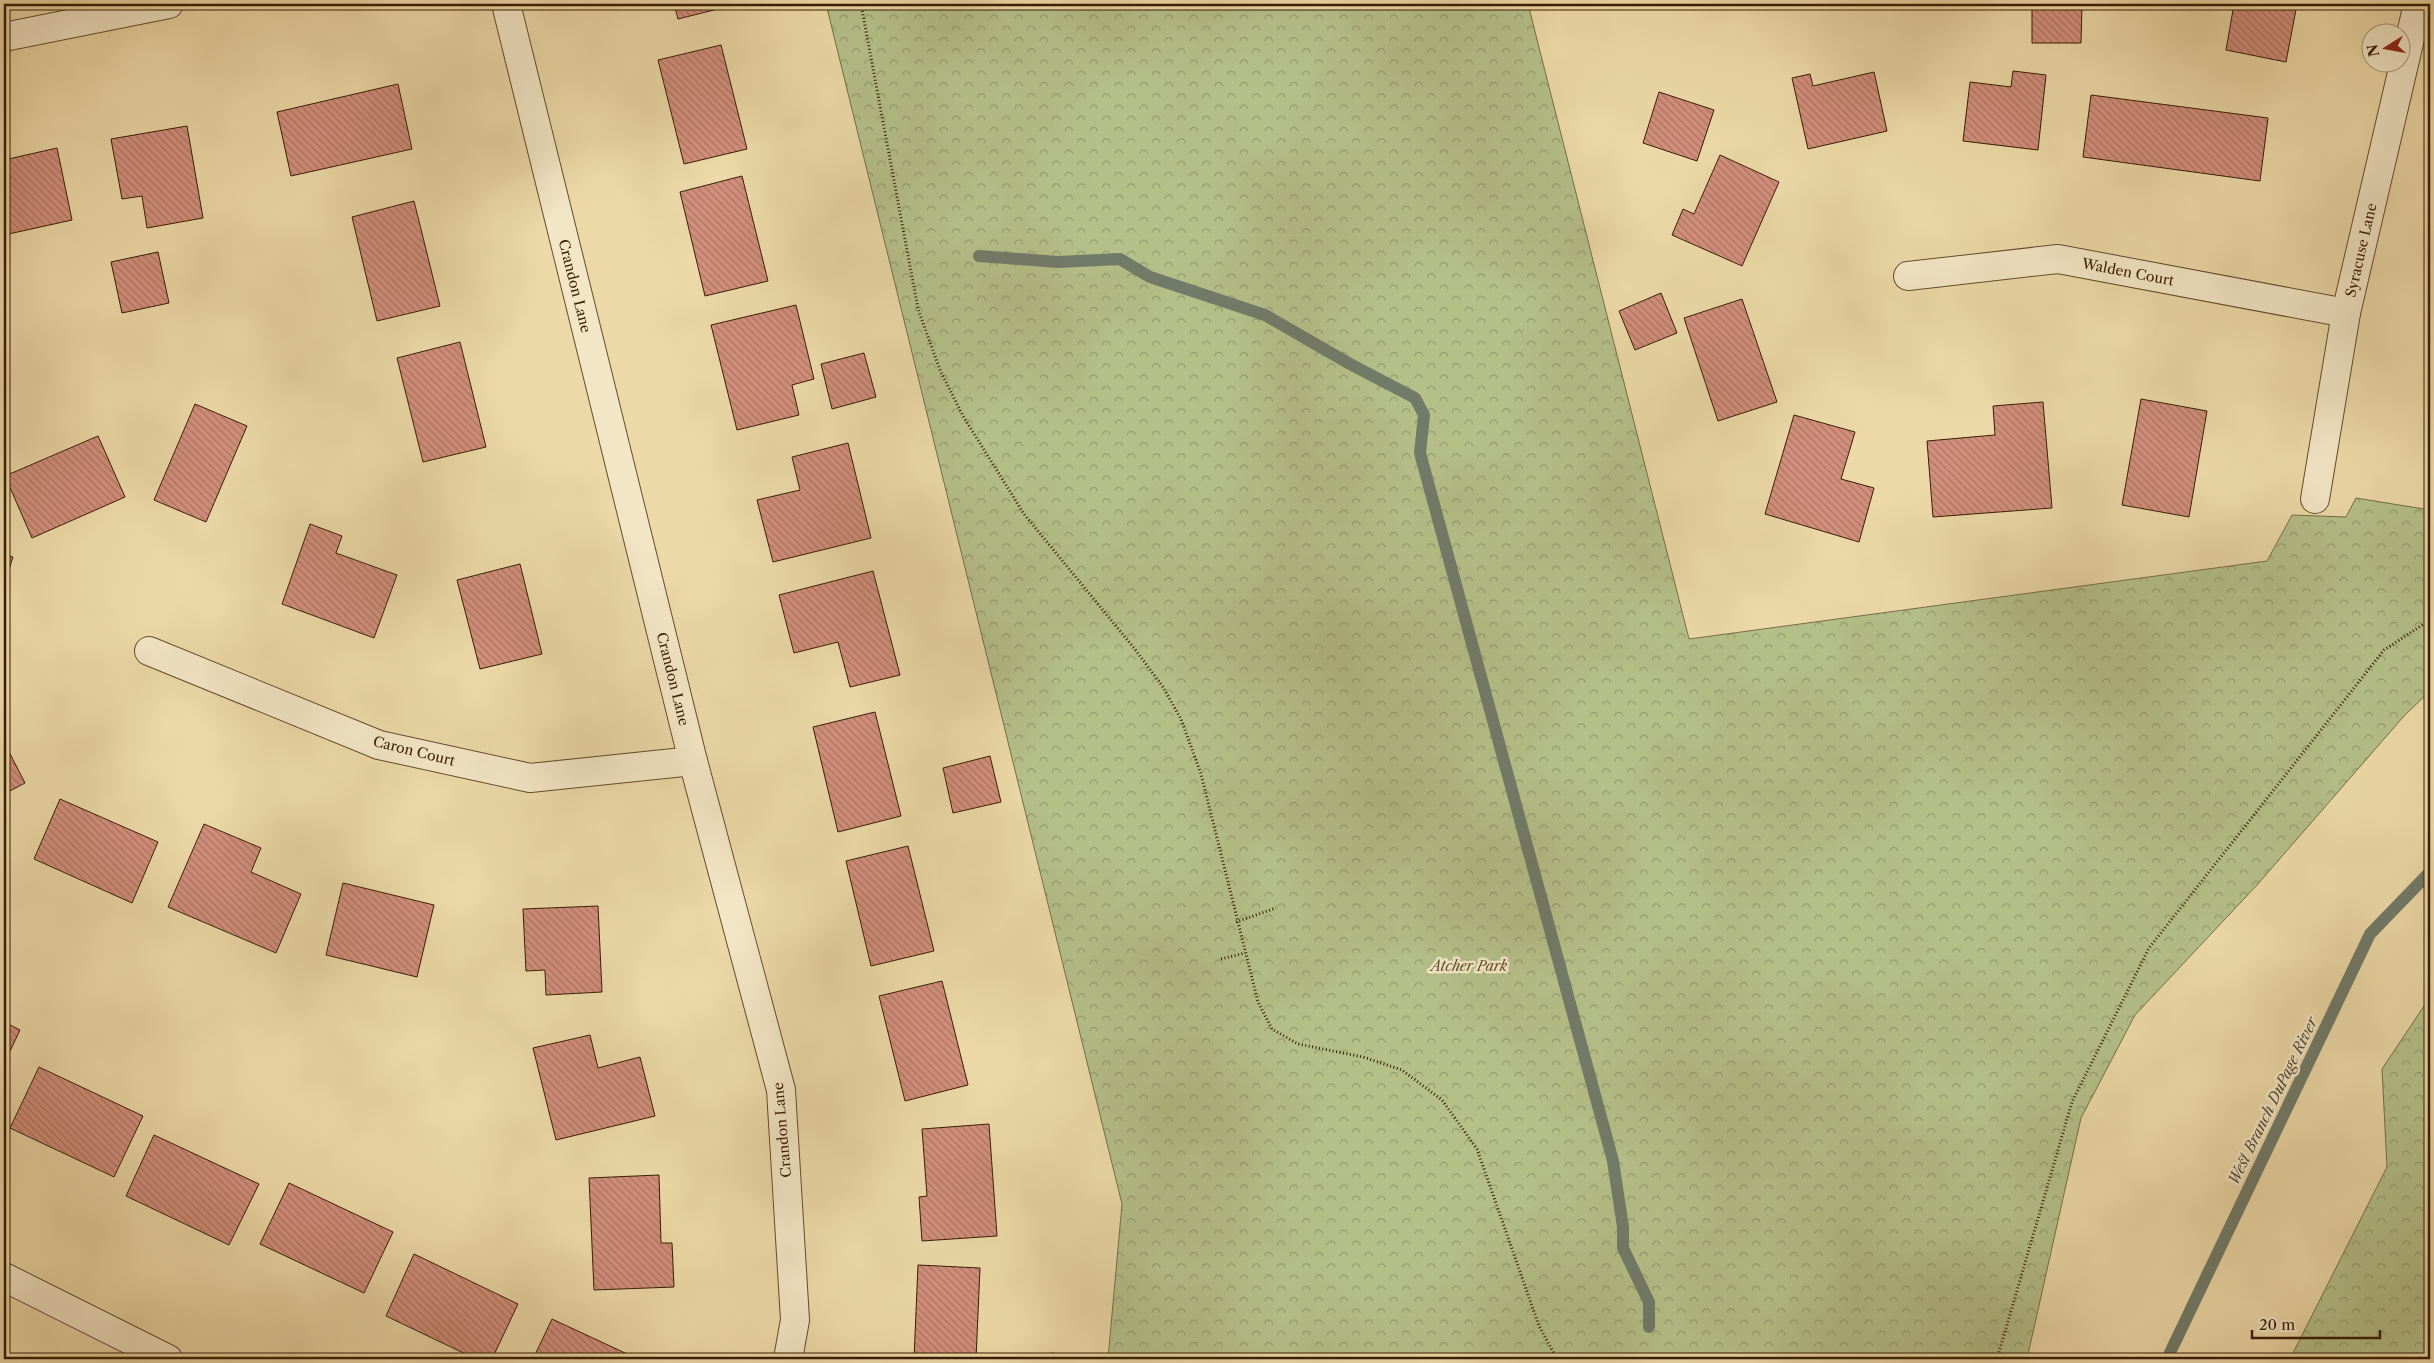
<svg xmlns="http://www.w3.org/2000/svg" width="2434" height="1363" font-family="'Libre Caslon Text',serif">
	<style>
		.park { fill: url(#park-crowns); stroke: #766e46 }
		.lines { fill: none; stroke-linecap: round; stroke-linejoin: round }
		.stream { stroke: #727b6a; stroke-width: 12 }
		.building { fill: url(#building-back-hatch); stroke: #371d03 }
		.minor-casing { stroke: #644c2c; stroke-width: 30 }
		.path { stroke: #371d03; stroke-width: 3; stroke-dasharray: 1 2.5; stroke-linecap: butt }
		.minor { stroke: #f3e6c6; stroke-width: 28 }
		.labels { text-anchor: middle; stroke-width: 5; stroke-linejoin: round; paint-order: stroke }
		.street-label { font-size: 14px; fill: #371d03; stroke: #f3e6c6 }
		.park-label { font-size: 14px; font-style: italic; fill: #5d4e2b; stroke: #f3e6c6 }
		.water-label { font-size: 15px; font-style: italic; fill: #554c36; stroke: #f3e6c6 }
	</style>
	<defs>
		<pattern id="park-crowns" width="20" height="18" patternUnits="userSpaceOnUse" patternTransform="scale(1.25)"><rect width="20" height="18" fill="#b5c089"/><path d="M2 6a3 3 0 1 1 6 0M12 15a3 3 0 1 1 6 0" fill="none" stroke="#949b6e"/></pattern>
		<pattern id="building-back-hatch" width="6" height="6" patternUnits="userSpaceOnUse" patternTransform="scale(1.25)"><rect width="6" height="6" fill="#d38f7d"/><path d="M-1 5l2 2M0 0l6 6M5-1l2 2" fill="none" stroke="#ac7464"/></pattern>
	</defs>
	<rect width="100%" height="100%" fill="#ecd9a7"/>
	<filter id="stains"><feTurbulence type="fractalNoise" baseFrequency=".004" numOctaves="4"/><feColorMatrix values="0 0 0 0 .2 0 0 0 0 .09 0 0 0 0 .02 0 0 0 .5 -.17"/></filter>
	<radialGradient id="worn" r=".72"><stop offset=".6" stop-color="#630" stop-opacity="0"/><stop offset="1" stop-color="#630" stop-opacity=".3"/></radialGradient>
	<!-- park -->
	<g class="park">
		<path d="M826,4h702l161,635 578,-78 25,-46 54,2 10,-19 74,12v181l-26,25 -147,169 -122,130 -54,103 -54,241h-919l14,-155z"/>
		<path d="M2430,997v362h-140l97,-192 -5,-98z"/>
	</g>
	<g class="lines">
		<!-- stream -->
		<g class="stream">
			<path d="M979,256l79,6 62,-3 30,18 115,38 85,49 65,34 9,17 -4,38 193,708 10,66v21l26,54v25"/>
			<path d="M2167,1359l203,-425 60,-62"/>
		</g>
	</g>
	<!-- building -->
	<g class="building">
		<path d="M674,4h64l-60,15z"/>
		<path d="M2032,4h50l-1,39h-49z"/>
		<path d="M2234,4h63l-11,58 -60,-12z"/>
		<path d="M721,45l26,104 -63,15 -26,-104z"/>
		<path d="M2013,71l33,4 -8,75 -75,-9 7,-59 41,5z"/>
		<path d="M1874,72l13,59 -79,18 -16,-71 18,-4 3,12z"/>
		<path d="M398,84l14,65 -121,27 -14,-64z"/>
		<path d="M1659,92l55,18 -17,51 -54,-18z"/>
		<path d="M2091,95l177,23 -8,63 -177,-24z"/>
		<path d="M187,126l16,92 -56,10 -5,-32 -20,3 -11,-60z"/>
		<path d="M57,148l15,72 -68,15v-75z"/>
		<path d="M1720,155l59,27 -37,84 -70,-31 11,-26 11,5z"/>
		<path d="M742,176l26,105 -63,15 -25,-104z"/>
		<path d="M414,201l26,105 -63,15 -25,-104z"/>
		<path d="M158,252l11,51 -47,10 -11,-51z"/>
		<path d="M1661,293l16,40 -42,17 -16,-39z"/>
		<path d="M1742,299l35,103 -59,19 -34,-103z"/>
		<path d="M796,305l18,74 -22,6 7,30 -62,15 -26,-105z"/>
		<path d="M460,342l26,105 -63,15 -26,-104z"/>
		<path d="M864,353l12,44 -44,12 -11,-45z"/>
		<path d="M2141,399l66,12 -18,106 -67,-12z"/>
		<path d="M2043,402l9,106 -119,9 -6,-76 68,-6 -2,-29z"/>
		<path d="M195,404l52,22 -41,96 -52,-22z"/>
		<path d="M1794,415l61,17 -14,47 33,9 -15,54 -94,-28z"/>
		<path d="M98,436l27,61 -93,41 -27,-62z"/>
		<path d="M848,443l23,95 -98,24 -16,-62 43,-10 -8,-33z"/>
		<path d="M310,524l32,12 -6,17 61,22 -23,63 -92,-34z"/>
		<path d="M4,554l9,3 -9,28z"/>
		<path d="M520,564l22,90 -62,15 -23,-89z"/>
		<path d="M873,571l27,104 -50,12 -12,-45 -44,11 -15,-58z"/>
		<path d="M875,712l26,104 -63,16 -25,-105z"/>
		<path d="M4,742l21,41 -21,11z"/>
		<path d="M990,756l11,46 -48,11 -10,-45z"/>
		<path d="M60,799l98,43 -26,61 -98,-44z"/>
		<path d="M204,824l57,24 -10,24 50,22 -25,59 -108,-46z"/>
		<path d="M908,846l26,105 -63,15 -25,-105z"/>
		<path d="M343,883l91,22 -17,72 -91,-22z"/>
		<path d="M598,906l4,86 -56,3 -1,-25 -19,1 -3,-62z"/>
		<path d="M942,981l26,104 -63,16 -26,-105z"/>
		<path d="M4,1022l16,8 -16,34z"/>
		<path d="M590,1035l8,33 42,-11 15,59 -99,24 -23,-92z"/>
		<path d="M39,1067l104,49 -29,61 -104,-49z"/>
		<path d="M989,1124l8,112 -75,5 -3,-44 8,-1 -5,-67z"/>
		<path d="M154,1135l105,49 -30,61 -103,-49z"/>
		<path d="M659,1175l2,68h11l2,44 -80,3 -5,-112z"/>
		<path d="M289,1183l104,49 -29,61 -104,-49z"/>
		<path d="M414,1254l104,50 -26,55h-16l-90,-43z"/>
		<path d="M918,1265l62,3 -4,91h-62z"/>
		<path d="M552,1319l86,40h-105z"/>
		<path d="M1054,1353l1,6h-34l-1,-2z"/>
	</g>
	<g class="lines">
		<defs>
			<g id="minor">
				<path d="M506,4l187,757 88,329 14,230 -7,39"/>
				<path d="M4,37l165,-33"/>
				<path d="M1908,276l150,-17 288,54"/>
				<path d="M2315,499l31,-186 72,-309"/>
				<path d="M149,651l230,94 151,33 163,-17"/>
				<path d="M4,1277l164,82"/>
			</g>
		</defs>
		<!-- minor casing -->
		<use href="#minor" class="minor-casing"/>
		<!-- path -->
		<g class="path">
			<path d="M861,4l57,305 22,61 23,46 61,98 110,134 29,39 18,32 20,55 57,228 14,27 26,15 65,13 39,13 40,30 35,49 62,177 18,33"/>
			<path d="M1236,922l40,-14"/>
			<path d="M1221,959l24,-6"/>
			<path d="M1997,1359l75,-257 77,-154 235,-298 46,-30"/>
		</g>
		<!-- minor -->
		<use href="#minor" class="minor"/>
	</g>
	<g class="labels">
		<!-- street labels -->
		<g class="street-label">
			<text transform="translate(2361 250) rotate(-77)" y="5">Syracuse Lane</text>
			<text transform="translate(2128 272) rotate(11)" y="5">Walden Court</text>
			<text transform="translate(575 286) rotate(76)" y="5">Crandon Lane</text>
			<text transform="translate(673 679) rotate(76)" y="5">Crandon Lane</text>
			<text transform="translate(414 751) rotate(14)" y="5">Caron Court</text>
			<text transform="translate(782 1130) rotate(-95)" y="5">Crandon Lane</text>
		</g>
		<!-- park labels -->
		<g class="park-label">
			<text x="1469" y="971">Atcher Park</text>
		</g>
		<!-- water labels -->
		<g class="water-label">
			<text transform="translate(2273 1101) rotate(-64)" y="5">West Branch DuPage River</text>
		</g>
	</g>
	<!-- margin -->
	<rect width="2434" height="1363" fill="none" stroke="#ecd9a7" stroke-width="20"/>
	<rect x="5" y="5" width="2424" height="1353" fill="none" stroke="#371d03" stroke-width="2.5"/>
	<rect x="10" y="10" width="2414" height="1343" fill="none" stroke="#371d03"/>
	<!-- north arrow -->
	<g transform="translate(2386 48) rotate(259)"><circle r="24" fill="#f3e6c6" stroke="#a89678"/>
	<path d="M0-4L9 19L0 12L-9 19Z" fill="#8f2418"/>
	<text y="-8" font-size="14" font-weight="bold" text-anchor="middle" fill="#371d03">N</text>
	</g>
	<!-- scale -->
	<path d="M2252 1330v8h128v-8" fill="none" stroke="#371d03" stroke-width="2.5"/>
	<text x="2259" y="1330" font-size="15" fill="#371d03" stroke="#f3e6c6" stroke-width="4" paint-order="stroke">20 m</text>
	<rect width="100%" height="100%" filter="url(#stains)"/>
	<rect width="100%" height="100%" fill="url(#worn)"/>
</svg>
